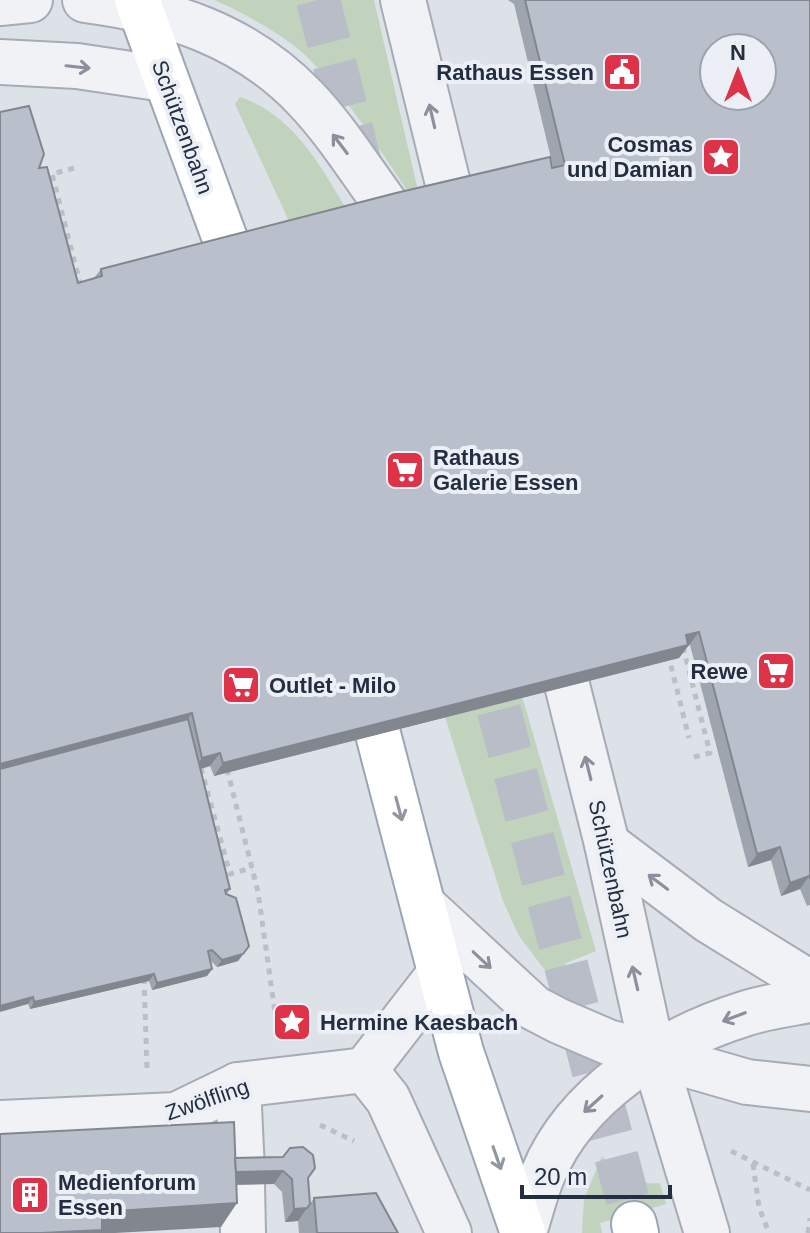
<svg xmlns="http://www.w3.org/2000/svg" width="810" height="1233" font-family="Helvetica,sans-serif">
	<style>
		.green { fill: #c2d3bd }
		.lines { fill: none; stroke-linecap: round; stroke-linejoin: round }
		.major-tunnel { stroke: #b8bdc7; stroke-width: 44; stroke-dasharray: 44 22; stroke-linecap: butt }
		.minor-casing { stroke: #a6abb6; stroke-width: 48 }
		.major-casing { stroke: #9ba5b5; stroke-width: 48 }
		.path { stroke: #bbbfc7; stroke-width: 5; stroke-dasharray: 6 6; stroke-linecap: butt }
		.minor { stroke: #f0f2f6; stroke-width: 44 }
		.major { stroke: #fff; stroke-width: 44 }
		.wall { fill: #9fa5af }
		.shaded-wall { fill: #82868f }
		.building { fill: #b9c0cc; stroke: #82868f; stroke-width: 2; fill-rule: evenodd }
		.oneway { stroke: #8a909c }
		.oneway2 { stroke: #9296a0 }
		.labels { text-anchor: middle; stroke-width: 8; stroke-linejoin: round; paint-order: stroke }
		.poi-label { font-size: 22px; font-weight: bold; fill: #242e41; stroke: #ecf0f6; text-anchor: start }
		.street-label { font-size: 22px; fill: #242e41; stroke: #ecf0f6 }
	</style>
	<rect width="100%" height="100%" fill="#dde1e8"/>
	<!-- green -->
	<g class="green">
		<path d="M214,0h160l45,195h-9c-30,-45 -60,-94 -98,-133 -21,-23 -69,-50 -98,-62z"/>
		<path d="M240,97c54,18 81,70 109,116l176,493 71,245 -30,12 -4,12 1,19 -44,-58 -16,-35 -216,-684 -52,-113z"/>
		<path d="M602,1156c20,20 29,29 58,27l6,21 -66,19 2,10h-20l2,-34z"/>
	</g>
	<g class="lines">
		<!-- major-tunnel -->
		<g class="major-tunnel">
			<path d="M318,0l43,168"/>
			<path d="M482,646l152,578"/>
		</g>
		<defs>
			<g id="minor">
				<path d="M85,0c84,11 160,35 220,98 31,32 56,73 82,108"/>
				<path d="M403,0l47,192"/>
				<path d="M0,3l30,-3"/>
				<path d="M0,62l77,4 87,13"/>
				<path d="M567,685l40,159 46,210 54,179"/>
				<path d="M607,844l101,76 102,63"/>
				<path d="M425,907l109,101 25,13 49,21 139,40 63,7"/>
				<path d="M441,972l-76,98 23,29 61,134"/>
				<path d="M238,1085l4,86"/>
				<path d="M0,1123l176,-8 62,-30 127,-15"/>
				<path d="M242,1185l1,48"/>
				<path d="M524,1233c6,-19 11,-40 19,-59 33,-80 121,-135 201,-160 21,-7 44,-10 66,-14"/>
			</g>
			<g id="major">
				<path d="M137,0l91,247"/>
				<path d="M378,734l83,318 62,181"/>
				<path d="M634,1224l2,9"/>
			</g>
		</defs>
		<!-- minor casing -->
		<use href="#minor" class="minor-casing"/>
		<!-- major casing -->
		<use href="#major" class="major-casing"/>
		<!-- path -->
		<g class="path">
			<path d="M74,168l-22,6 29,113"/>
			<path d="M683,647l27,106 -16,4"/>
			<path d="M668,654l21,84"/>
			<path d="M201,768l29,106 22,-6"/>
			<path d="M227,769l31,123 20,142"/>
			<path d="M144,978l3,90"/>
			<path d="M320,1125l34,16"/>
			<path d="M731,1151l79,39"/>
			<path d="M753,1164l6,43 10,26"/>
			<path d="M808,1233l2,-15"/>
		</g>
		<!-- minor -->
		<use href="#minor" class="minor"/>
		<!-- major -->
		<use href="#major" class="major"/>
	</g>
	<!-- wall -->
	<g class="wall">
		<path d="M508,0h302v905l-3,1 -7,-17 -19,7 -10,-36 -23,7 -58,-222h-2l-9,13 -465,118 -4,-10 -10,3 30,120 -4,6 18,58 -6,8 -21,6 -7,-7 2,9 -5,7 -55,14 -3,-9 -119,28 -2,-5 11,-836 39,115 16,-5 7,-9 452,-102 -39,-163z"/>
		<path d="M235,1158l73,20 2,26 4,-6 84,35h-99l-1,-12 -13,1 -3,-30 -8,-8 -38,1 -15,42z"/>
	</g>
	<!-- shaded-wall -->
	<g class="shaded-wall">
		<path d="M699,632l-20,26 -465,118 9,-13z"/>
		<path d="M192,713l-9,13 -183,49v-11z"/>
		<path d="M220,753l-10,13 -17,5 9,-13z"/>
		<path d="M780,847l-9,13 -23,7 9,-13z"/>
		<path d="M809,876l-9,13 -19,7 9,-13z"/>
		<path d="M249,946l-11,15 -21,6 5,-7z"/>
		<path d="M212,969l-5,7 -55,14 5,-7z"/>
		<path d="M154,974l-5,7 -119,28 4,-7z"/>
		<path d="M33,997l-5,7 -28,8v-6z"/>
		<path d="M283,1171l-9,13 -54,1 9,-13z"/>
		<path d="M237,1203l-16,24 -106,6h-74l61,-21z"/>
		<path d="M307,1208l-9,13 -13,1 9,-13z"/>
	</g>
	<!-- building -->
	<g class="building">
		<path d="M525,0h285v879l-1,-3 -19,7 -10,-36 -23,7 -58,-222 -13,3 2,10 -465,118 -3,-10 -18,5 -10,-45 -192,51v-652l29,-6 15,48 -5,14 8,-1 31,116 24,-7 -1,-7 295,-76 154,-36 2,11 13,-3zM714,48h48v48h-48z"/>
		<path d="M188,719l42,170 -5,1 1,4 10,4 13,48 -6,8 -21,6 -10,-10 -4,1 4,18 -55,14 -3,-9 -120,28 -1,-5 -33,9v-237z"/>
		<path d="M234,1122l3,81 -135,9v18l-61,3h-41v-99z"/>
		<path d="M303,1147l10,8 2,13 -7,10 2,26 -3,4 -13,1 -2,-30 -9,-8 -47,1 -1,-14 48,-1 7,-9z"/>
		<path d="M376,1193l22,40h-81l-3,-35z"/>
	</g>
	<!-- one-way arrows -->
	<defs><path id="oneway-shaft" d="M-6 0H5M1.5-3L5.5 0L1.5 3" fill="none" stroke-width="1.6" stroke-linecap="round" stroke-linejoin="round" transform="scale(2)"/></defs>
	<g class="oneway">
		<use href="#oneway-shaft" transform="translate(78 67) rotate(6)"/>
		<use href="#oneway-shaft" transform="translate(432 116) rotate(-103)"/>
		<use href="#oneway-shaft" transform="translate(340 144) rotate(-127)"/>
		<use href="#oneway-shaft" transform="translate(588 768) rotate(-104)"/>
		<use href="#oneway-shaft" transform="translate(658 882) rotate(-143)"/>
		<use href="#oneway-shaft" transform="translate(482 960) rotate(43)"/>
		<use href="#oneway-shaft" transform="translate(635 978) rotate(-103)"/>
		<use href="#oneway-shaft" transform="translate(734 1017) rotate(159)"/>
		<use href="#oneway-shaft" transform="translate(593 1104) rotate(138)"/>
	</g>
	<g class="oneway2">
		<use href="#oneway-shaft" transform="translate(399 809) rotate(75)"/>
		<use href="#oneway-shaft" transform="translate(497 1158) rotate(71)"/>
	</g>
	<!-- icons -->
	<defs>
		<symbol id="civic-square" viewBox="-11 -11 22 22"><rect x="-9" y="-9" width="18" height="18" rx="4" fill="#dd3247" stroke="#ecf0f6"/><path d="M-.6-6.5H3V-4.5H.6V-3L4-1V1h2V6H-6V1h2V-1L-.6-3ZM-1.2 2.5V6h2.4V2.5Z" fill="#fff"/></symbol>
		<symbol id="sight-square" viewBox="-11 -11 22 22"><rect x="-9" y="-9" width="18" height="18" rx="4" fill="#dd3247" stroke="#ecf0f6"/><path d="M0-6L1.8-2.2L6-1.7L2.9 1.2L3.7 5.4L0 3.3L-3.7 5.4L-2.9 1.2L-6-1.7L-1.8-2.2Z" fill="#fff"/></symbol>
		<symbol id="supermarket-square" viewBox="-11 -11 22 22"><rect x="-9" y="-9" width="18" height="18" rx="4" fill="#dd3247" stroke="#ecf0f6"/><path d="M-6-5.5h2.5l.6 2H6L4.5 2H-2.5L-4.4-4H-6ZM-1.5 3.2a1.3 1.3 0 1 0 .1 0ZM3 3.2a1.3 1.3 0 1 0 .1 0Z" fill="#fff"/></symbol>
		<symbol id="building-square" viewBox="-11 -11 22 22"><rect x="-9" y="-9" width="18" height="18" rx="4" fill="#dd3247" stroke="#ecf0f6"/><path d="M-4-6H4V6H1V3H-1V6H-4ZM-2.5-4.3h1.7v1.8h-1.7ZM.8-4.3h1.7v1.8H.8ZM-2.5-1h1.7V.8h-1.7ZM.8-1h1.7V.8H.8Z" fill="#fff"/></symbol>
	</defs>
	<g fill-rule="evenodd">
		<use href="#civic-square" x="600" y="50" width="44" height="44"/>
		<use href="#sight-square" x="699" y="135" width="44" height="44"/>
		<use href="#supermarket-square" x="383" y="448" width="44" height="44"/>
		<use href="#supermarket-square" x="754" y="649" width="44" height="44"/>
		<use href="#supermarket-square" x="219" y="663" width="44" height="44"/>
		<use href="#sight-square" x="270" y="1000" width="44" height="44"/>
		<use href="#building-square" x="8" y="1173" width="44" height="44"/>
	</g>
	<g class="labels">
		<!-- poi labels -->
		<g class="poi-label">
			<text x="594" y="80" text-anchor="end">Rathaus Essen</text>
			<text x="693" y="152" text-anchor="end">Cosmas<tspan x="693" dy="25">und Damian</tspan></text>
			<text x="433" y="465">Rathaus<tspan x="433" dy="25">Galerie Essen</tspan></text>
			<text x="748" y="679" text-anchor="end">Rewe</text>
			<text x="269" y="693">Outlet - Milo</text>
			<text x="320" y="1030">Hermine Kaesbach</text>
			<text x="58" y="1190">Medienforum<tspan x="58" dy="25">Essen</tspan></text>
		</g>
		<!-- street labels -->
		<g class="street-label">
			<text transform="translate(183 127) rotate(70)" y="8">Schützenbahn</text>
			<text transform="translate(611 869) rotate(78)" y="8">Schützenbahn</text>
			<text transform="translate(207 1099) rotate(-19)" y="8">Zwölfling</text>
		</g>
	</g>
	<!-- north arrow -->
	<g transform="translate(738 72)"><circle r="38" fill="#ecf0f6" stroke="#9ca2ae" stroke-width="2"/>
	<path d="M0-6L14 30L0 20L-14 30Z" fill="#dd3247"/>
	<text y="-12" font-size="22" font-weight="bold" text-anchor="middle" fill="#242e41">N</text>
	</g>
	<!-- scale -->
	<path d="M522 1185v12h148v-12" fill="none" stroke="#242e41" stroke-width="4"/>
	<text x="534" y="1185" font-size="24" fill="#242e41" stroke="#ecf0f6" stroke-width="6" paint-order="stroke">20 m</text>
</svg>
